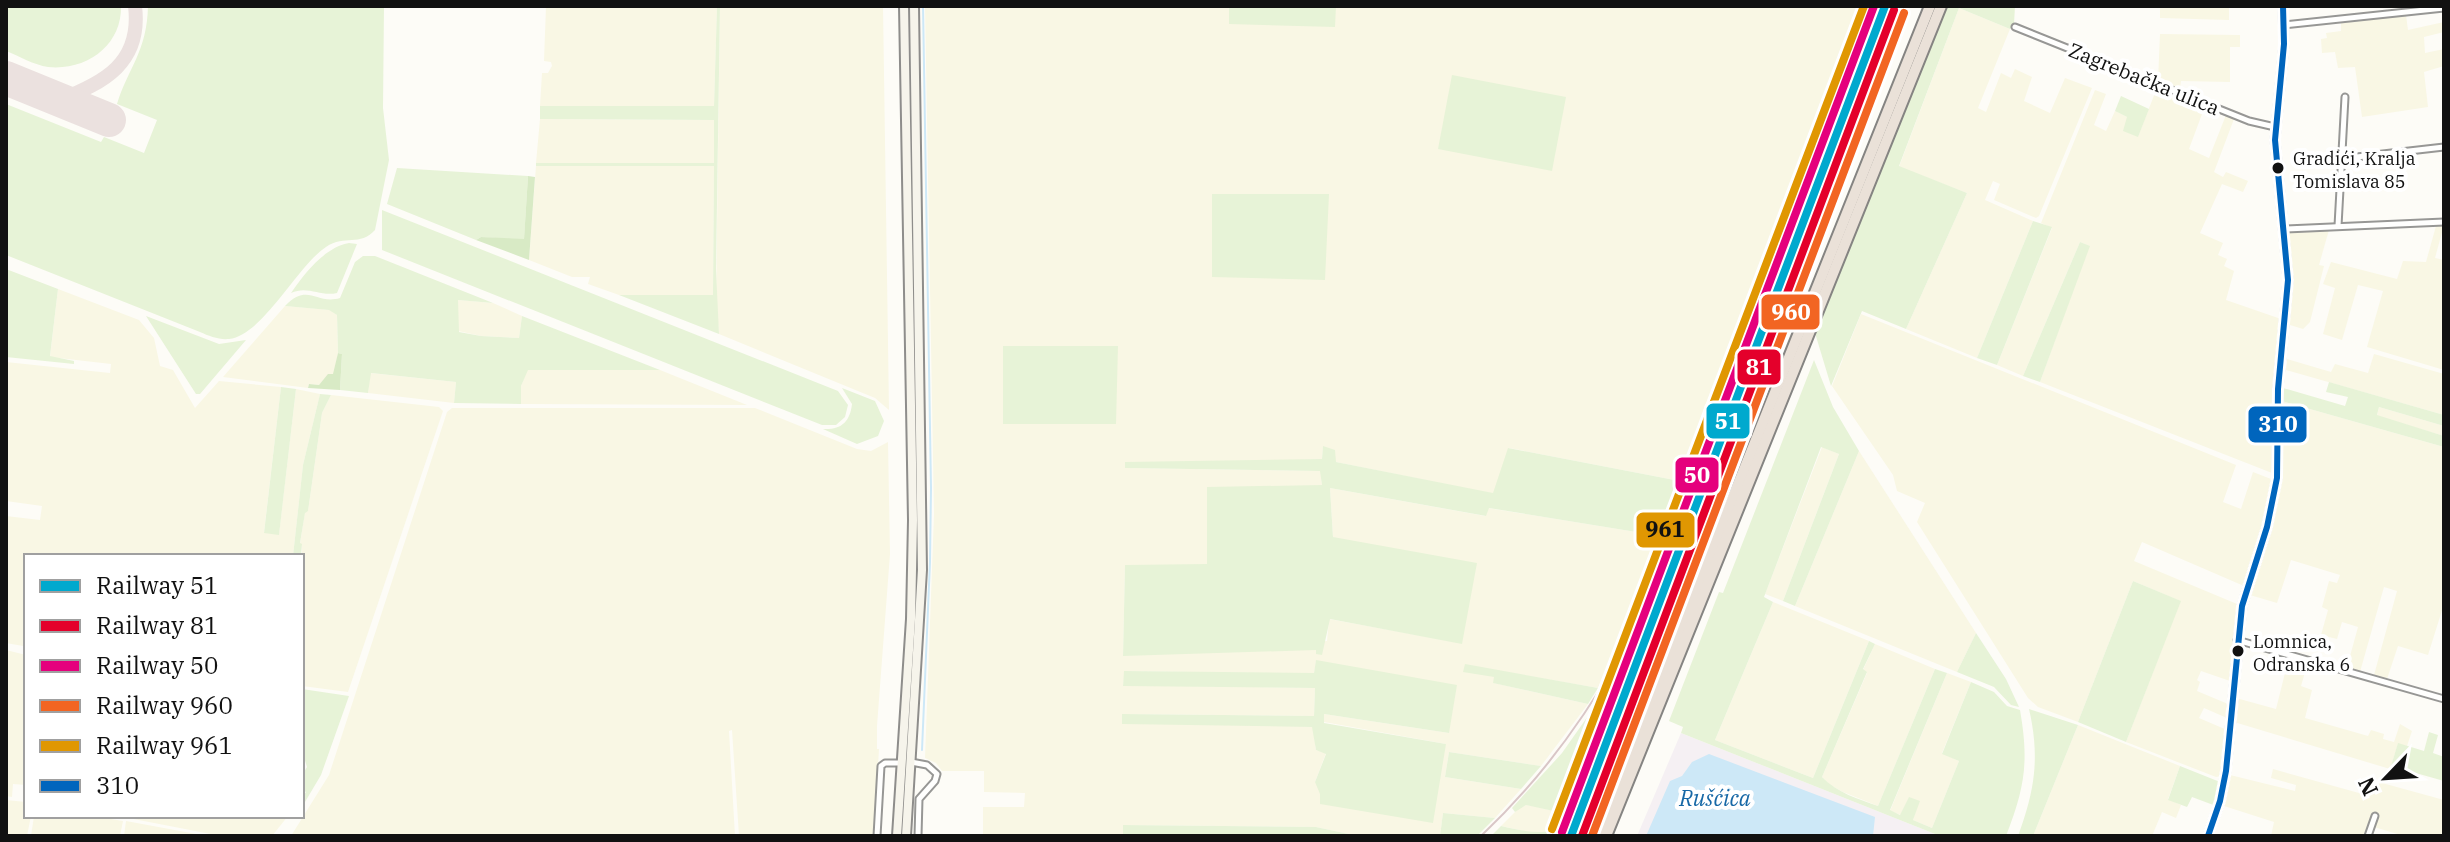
<svg xmlns="http://www.w3.org/2000/svg" width="2450" height="842" font-family="'IBM Plex Serif',serif">
	<style>
		.industrial { fill: #f5f0f3 }
		.farmland { fill: #f9f7e4; fill-rule: evenodd }
		.green { fill: #e7f3d7 }
		.forest { fill: #d8eac5 }
		.water { fill: #cde8f7 }
		.lines { fill: none; stroke-linecap: round; stroke-linejoin: round }
		.stream { stroke: #cde8f7; stroke-width: 2 }
		.taxiway { stroke: #ebe1df; stroke-width: 14 }
		.runway { stroke: #ebe1df; stroke-width: 34 }
		.minor-casing { stroke: #979795; stroke-width: 9 }
		.tertiary-casing { stroke: #979795; stroke-width: 11 }
		.secondary-casing { stroke: #8e8d8b; stroke-width: 12 }
		.motorway-casing { stroke: #858482; stroke-width: 14 }
		.minor { stroke: #fffffe; stroke-width: 5 }
		.tertiary { stroke: #fffffe; stroke-width: 7 }
		.secondary { stroke: #f6f4eb; stroke-width: 8 }
		.motorway { stroke: #eae1d8; stroke-width: 10 }
		.rail { stroke: #d9c6c7; stroke-width: 2 }
		.bus-1-casing { stroke: #fff; stroke-width: 12 }
		.bus-1 { stroke: #0065bd; stroke-width: 6 }
		.rail-1-casing { stroke: #fff; stroke-width: 14 }
		.rail-2-casing { stroke: #fff; stroke-width: 14 }
		.rail-3-casing { stroke: #fff; stroke-width: 14 }
		.rail-4-casing { stroke: #fff; stroke-width: 14 }
		.rail-5-casing { stroke: #fff; stroke-width: 14 }
		.rail-1 { stroke: #00a9ce; stroke-width: 8 }
		.rail-2 { stroke: #e4002b; stroke-width: 8 }
		.rail-3 { stroke: #e5007d; stroke-width: 8 }
		.rail-4 { stroke: #f26522; stroke-width: 8 }
		.rail-5 { stroke: #e09702; stroke-width: 8 }
		.bus-dot { fill: #111; stroke: #fff; stroke-width: 3 }
		.labels { text-anchor: middle; stroke-width: 8; stroke-linejoin: round; paint-order: stroke }
		.bus-label { font-size: 18px; fill: #111; stroke: #fff; text-anchor: start }
		.street-label { font-size: 20px; fill: #111; stroke: #fff }
		.water-label { font-size: 22px; font-style: italic; fill: #1768a6; stroke: #fff }
		.line-badge { stroke: #fff; stroke-width: 3 }
		.badge-label { font-size: 22px; text-anchor: middle; font-weight: bold; fill: #fff }
		.pale-badge-label { font-size: 22px; text-anchor: middle; font-weight: bold; fill: #111 }
	</style>
	<rect width="100%" height="100%" fill="#fdfcf7"/>
	<!-- industrial -->
	<path class="industrial" d="M1681,733l259,103h-303z"/>
	<!-- farmland -->
	<g class="farmland">
		<path d="M546,6h171l-3,100h-174l2,-33h6l4,-7 -1,-4 -7,-1z"/>
		<path d="M720,6h163l6,404 -14,-12 -156,-64 -3,-33z"/>
		<path d="M925,6h936v16l-171,461 -181,-35 -15,46 -158,-32 -13,-15 -1,12 -196,9 195,3 1,15 -2,79h-195l-2,90 204,-14 2,-22 132,24 7,-35 -135,-71 -3,-49 155,28 3,-8 179,29 -69,151 -133,-23 30,12 -1,6 94,21 -47,62 -92,-14 -4,25 76,12 -26,29 -52,-5 -3,23h-82l-42,-9 -192,-2 -1,11h-140v-29h41l1,-14 -41,-1v-21h-42l-6,-8 -11,-5 9,-244zM1316,661l133,72 -125,-19v8l122,22 -131,38 11,-29 -10,-3 -3,-23 -190,-13 191,2 1,-28 -192,-3 2,-14 189,3z"/>
		<path d="M2160,6h69v14l-69,-2z"/>
		<path d="M1959,8l51,21 -32,79 8,4 15,-39 10,5 4,-9 17,8 -8,24 26,12 15,-35 27,10 -53,128 -3,2 -42,-18 6,-16 -7,-3 -8,19 48,21 -56,137 -71,-29 61,-136 -68,-26z"/>
		<path d="M2406,15l2,15 36,-8v10l-20,5 1,16 19,-4v17l-20,6 4,35 -66,10 -7,-50 -17,1 -3,-16 -13,1 -1,-14 6,-1 -1,-5 15,-2v-9z"/>
		<path d="M2160,34l80,1v12h-10v35l-49,-1 -1,8 -22,-8z"/>
		<path d="M2157,88l48,18 -16,43 20,9 17,-43 8,4 -20,53 9,5 3,-5 22,9 -5,11 -21,-8 -22,49 23,10 -5,12 9,4 -3,7 10,5 -8,29 55,19 -8,93 -1,61 -232,-91 49,-136 -9,-4 -57,134 -26,-11 55,-137 -11,-5 54,-133 11,4 -12,31 12,6 9,-20 12,6 11,19z"/>
		<path d="M540,119l174,1v43h-178z"/>
		<path d="M536,166h178l-1,129h-94l-31,-11 2,-7h-18l-43,-17z"/>
		<path d="M2444,225l-9,33 9,2v110l-77,-23 16,-56 -25,-6 -16,55 -19,-6 12,-46 -12,-4 8,-22 66,17 6,-18 23,1 10,-36z"/>
		<path d="M2329,230l-10,35 5,1 -14,56 -7,7 -13,-4 -1,-92z"/>
		<path d="M58,289l81,31 15,18 6,28 13,4 22,38 24,-27 62,6 -17,145 15,2 17,-145 24,5 -17,71 -10,91h-267v95l-3,-1v-4l-17,-3v-127l34,4 2,-14 -36,-5v-139l104,11 1,-9 -61,-7z"/>
		<path d="M458,300l35,3 29,13 -3,22 -38,-2 -23,-5z"/>
		<path d="M285,306l45,4 7,5 1,38 -4,21 -6,1 -9,10 -10,-1 -1,4 -85,-11z"/>
		<path d="M1861,314l375,151 -13,37 18,7 12,-37 18,7 -6,41 -21,66 -102,-44 -8,19 103,43 -7,77 -29,-10 -4,9 3,2 -3,9 31,13 -1,14 -23,-10 -5,10 28,12 -5,46 -6,1 -90,-35 54,-141 -47,-20 -55,141 -40,-15 -10,-9 -111,-176 8,-19 -28,-12 -4,-16 -61,-89z"/>
		<path d="M2374,354l70,20v41l-158,-45 1,-11 44,13 4,-8 33,9z"/>
		<path d="M527,370h133l87,35 -226,-1v-18z"/>
		<path d="M370,373l86,9 -2,21 -86,-10z"/>
		<path d="M331,395l108,12 4,4 -95,281 -46,-6v-141l-2,-1 5,-32 3,-1 14,-98z"/>
		<path d="M2282,401l162,46v157l-16,51 -30,-9 -11,33 -13,-4 23,-84 -13,-4 -24,85 -13,-5 11,-40 -16,-5 -5,17 -16,-4 7,-25 -6,-3 7,-26 8,2 3,-8 -49,-15 -14,43 -27,-8 27,-89 4,-38z"/>
		<path d="M2379,407l65,19v10l-67,-20z"/>
		<path d="M452,408h303l102,41 14,2 17,-9 2,112 -13,172v23h2l-5,87h-135l-7,-106 -3,1 6,105h-444l38,-61 118,-363z"/>
		<path d="M1822,447l17,7 -56,147 -18,-7z"/>
		<path d="M1859,451l117,182 -19,39 -162,-66z"/>
		<path d="M1773,602l96,39 -56,137 -98,-38z"/>
		<path d="M1875,644l60,25 -57,137 -35,-14 -13,-7 -8,-8 45,-104 -4,-3z"/>
		<path d="M6,650l20,5v130l-13,-1 -1,13 -6,-1z"/>
		<path d="M2289,657l19,5 -7,24 11,4 -7,28 63,18 3,-6 13,4 -1,5 11,3 6,-18 12,7 -5,15 -9,-2 -8,25 -156,-47 2,-24 40,11z"/>
		<path d="M1947,673l24,9 -29,71 17,8 -27,67 -19,-8 6,-19 -18,14 -11,-4z"/>
		<path d="M2078,725l102,41 -12,33 13,6 -5,13 -14,-6 -10,24h-119z"/>
		<path d="M2273,769l86,24 5,-15 80,22v36h-40l-30,-9 4,-12 -4,-1 -9,22h-94l3,-14 -50,-16 6,-31 65,16 1,-6 -25,-7z"/>
		<path d="M6,800l20,2v14h5l-4,20h-21z"/>
		<path d="M1526,805l7,1 39,9 -9,12 -15,5 -15,1 -32,-7 18,-18z"/>
		<path d="M34,816h58l31,5 -3,15h-89z"/>
		<path d="M118,816h170l-16,20h-51z"/>
		<path d="M126,821l81,15h-83z"/>
	</g>
	<!-- green -->
	<g class="green">
		<path d="M6,6h115c1,39 -34,65 -73,61 -14,-2 -29,-11 -42,-16z"/>
		<path d="M148,6h236l-1,102 6,52 -14,70c-15,17 -30,4 -49,17 -29,19 -63,88 -97,92 -10,1 -20,-3 -29,-7l-194,-77v-151l95,38 3,-5 40,16 13,-33 -40,-16c11,-36 30,-52 31,-98z"/>
		<path d="M717,6h3l-4,264 3,64 -100,-39h94l1,-129h-178v-3h178v-43l-174,-1v-13h174z"/>
		<path d="M1229,6h107l-1,21 -106,-3z"/>
		<path d="M1946,6h69l-1,18 -4,5 -51,-21 -60,158 68,27 -61,136 -44,-18 -31,75 -16,-53z"/>
		<path d="M1452,75l114,22 -14,74 -114,-22z"/>
		<path d="M2121,96l28,13 -11,28 -15,-6 4,-14 -12,-6z"/>
		<path d="M397,168l131,8 -4,64 -43,-3 -5,3 -89,-36z"/>
		<path d="M1212,194h117l-4,86 -113,-3z"/>
		<path d="M382,210l456,181 10,14 -3,12 -9,8h-14l-440,-175z"/>
		<path d="M2033,221l19,6 -55,138 -20,-7z"/>
		<path d="M2080,242l10,4 -50,136 -17,-6z"/>
		<path d="M349,243l8,1 -20,49c-17,4 -29,-8 -46,0 13,-19 34,-46 58,-50z"/>
		<path d="M363,256h12l118,47 -35,-3 1,32 22,4 38,2 3,-22 138,54h-132l-7,16v18l-67,-1 2,-21 -85,-9 -3,20 -28,-3 2,-36 -4,-1 -1,-38 -8,-5 -44,-4c23,-24 31,-1 55,-8l15,-36z"/>
		<path d="M6,269l52,20 -8,67 24,5v3l-68,-7z"/>
		<path d="M146,316l73,28 27,-4 -46,54h-4z"/>
		<path d="M1003,346h115l-2,78h-113z"/>
		<path d="M1814,360l19,47 26,44 -64,155 -12,-5 56,-147 -18,-7 -57,150 9,5 -58,138 98,38 56,-137 6,3 -12,25 4,3 -45,105c15,16 37,22 56,29l57,-137 12,4 -57,137 10,5 9,-18 11,4 -7,19 19,8 27,-67 -17,-7 29,-72 23,10 13,14 13,4c9,52 5,77 -14,126h-66l-259,-103 2,-6 -14,-6 50,-129 4,1z"/>
		<path d="M2329,382l115,33v11l-65,-19 -2,8 67,21v11l-162,-46 1,-13 62,18 3,-9 -22,-5z"/>
		<path d="M281,387l15,2 -17,146 -15,-2z"/>
		<path d="M842,388l33,13 9,20 -6,15 -21,8 -34,-15c18,1 27,-7 29,-25z"/>
		<path d="M320,394l11,1 -9,18 -14,98 -3,2 -5,30 2,1 -1,12h-8l10,-91z"/>
		<path d="M1323,446l12,4 1,12 157,31 15,-45 182,35 -23,54 -178,-29 -3,8 -156,-28 3,49 144,26 -15,81 -132,-25 -8,36 -6,-1v-4l-193,6 2,-91 82,-1v-77l115,-2 -2,-14 -195,-3v-6l197,-3z"/>
		<path d="M2133,581l48,20 -55,141 -48,-20z"/>
		<path d="M1976,633l30,46 13,28 -8,-2 -17,-18 -37,-15z"/>
		<path d="M1316,660l141,25 -8,48 -125,-19v9l122,21 -13,79 -113,-19v-10l-5,-12 11,-28 -10,-4 -4,-23 -190,-3v-10l192,2 1,-28 -192,-2 1,-15 190,2z"/>
		<path d="M1465,664l133,24 -10,16 -95,-21 1,-6 -31,-5z"/>
		<path d="M302,689l47,7 -28,79 -19,32v-9l4,-6 -4,-2v-15l5,-8 -5,-16z"/>
		<path d="M1595,706l13,7 -36,102 -46,-10 -11,7 -3,-4 50,-55z"/>
		<path d="M2029,709l49,16 -45,111h-15c17,-46 22,-79 11,-127z"/>
		<path d="M2429,732l9,3 -5,18 11,4v24l-53,-15 7,-23 26,8z"/>
		<path d="M1449,752l92,14 -20,23 -76,-12z"/>
		<path d="M2180,766l40,16 -4,24 -24,-9 -5,10 -19,-7z"/>
		<path d="M1443,813l52,5 -18,18h-37z"/>
		<path d="M1568,823l-4,13h-73l10,-10c23,5 46,12 67,-3z"/>
		<path d="M1123,825l193,2 42,9h-235z"/>
	</g>
	<!-- forest -->
	<g class="forest">
		<path d="M528,176l7,1 -6,83 -53,-20 5,-3 43,2z"/>
		<path d="M338,353l4,1 -2,36 -32,-2 1,-4 10,1 9,-11h5z"/>
	</g>
	<!-- water -->
	<path class="water" d="M1709,754l166,63 -2,19h-227l24,-55 12,-5 10,-14z"/>
	<g class="lines">
		<!-- stream -->
		<path class="stream" d="M922,750l8,-188 1,-74 -8,-482"/>
		<!-- taxiway -->
		<path class="taxiway" d="M59,100c45,-17 83,-37 76,-94"/>
		<!-- runway -->
		<path class="runway" d="M6,78l103,42"/>
		<defs>
			<g id="minor">
				<path d="M2284,25l160,-17"/>
				<path d="M2015,27l234,94 26,6"/>
				<path d="M2339,159l105,-12"/>
				<path d="M2338,226l7,-129"/>
				<path d="M2284,229l160,-7"/>
				<path d="M2237,640l207,59"/>
				<path d="M911,762l16,3 10,9 -2,7 -16,18 -1,37"/>
				<path d="M877,836l4,-70 4,-3h16"/>
				<path d="M2368,836l7,-20"/>
			</g>
			<path id="tertiary" d="M2208,836l12,-35 6,-30 16,-165 25,-79 10,-49 1,-89 10,-109 -13,-140 9,-96 -1,-38"/>
			<g id="secondary">
				<path d="M897,836l14,-217 2,-99 -9,-514"/>
				<path d="M906,836l16,-266 -8,-564"/>
			</g>
			<g id="motorway">
				<path d="M1597,836l333,-830"/>
				<path d="M1606,836l335,-830"/>
			</g>
		</defs>
		<!-- minor casing -->
		<use href="#minor" class="minor-casing"/>
		<!-- tertiary casing -->
		<use href="#tertiary" class="tertiary-casing"/>
		<!-- secondary casing -->
		<use href="#secondary" class="secondary-casing"/>
		<!-- motorway casing -->
		<use href="#motorway" class="motorway-casing"/>
		<!-- minor -->
		<use href="#minor" class="minor"/>
		<!-- tertiary -->
		<use href="#tertiary" class="tertiary"/>
		<!-- secondary -->
		<use href="#secondary" class="secondary"/>
		<!-- motorway -->
		<use href="#motorway" class="motorway"/>
		<!-- rail -->
		<path class="rail" d="M1481,836c88,-83 149,-184 194,-296l206,-534"/>
		<defs>
			<path id="bus-1" d="M2208,836l12,-35 6,-30 16,-165 25,-79 10,-49 1,-89 10,-109 -13,-140 9,-96 -1,-38"/>
		</defs>
		<!-- bus-1 casing -->
		<use href="#bus-1" class="bus-1-casing"/>
		<!-- bus-1 -->
		<use href="#bus-1" class="bus-1"/>
		<defs>
			<path id="rail-1" d="M1571,836l314,-830"/>
			<path id="rail-2" d="M1582,836l312,-826"/>
			<path id="rail-3" d="M1562,832l312,-826"/>
			<path id="rail-4" d="M1592,836l312,-823"/>
			<path id="rail-5" d="M1552,829l312,-823"/>
		</defs>
		<!-- rail-1 casing -->
		<use href="#rail-1" class="rail-1-casing"/>
		<!-- rail-2 casing -->
		<use href="#rail-2" class="rail-2-casing"/>
		<!-- rail-3 casing -->
		<use href="#rail-3" class="rail-3-casing"/>
		<!-- rail-4 casing -->
		<use href="#rail-4" class="rail-4-casing"/>
		<!-- rail-5 casing -->
		<use href="#rail-5" class="rail-5-casing"/>
		<!-- rail-1 -->
		<use href="#rail-1" class="rail-1"/>
		<!-- rail-2 -->
		<use href="#rail-2" class="rail-2"/>
		<!-- rail-3 -->
		<use href="#rail-3" class="rail-3"/>
		<!-- rail-4 -->
		<use href="#rail-4" class="rail-4"/>
		<!-- rail-5 -->
		<use href="#rail-5" class="rail-5"/>
	</g>
	<!-- markers -->
	<g class="bus-dot">
		<circle cx="2278" cy="168" r="7"/>
		<circle cx="2238" cy="651" r="7"/>
	</g>
	<g class="labels">
		<!-- bus labels -->
		<g class="bus-label">
			<text x="2293" y="165">Gradići, Kralja<tspan x="2293" dy="23">Tomislava 85</tspan></text>
			<text x="2253" y="648">Lomnica,<tspan x="2253" dy="23">Odranska 6</tspan></text>
		</g>
		<!-- street labels -->
		<g class="street-label">
			<text transform="translate(2144 79) rotate(22)" y="7">Zagrebačka ulica</text>
		</g>
		<!-- water labels -->
		<g class="water-label">
			<text x="1715" y="806">Rušćica</text>
		</g>
	</g>
	<g class="line-badge">
		<rect x="1760" y="293" width="61" height="38" rx="8" fill="#f26522"/>
		<rect x="1736" y="348" width="46" height="38" rx="8" fill="#e4002b"/>
		<rect x="1705" y="402" width="46" height="38" rx="8" fill="#00a9ce"/>
		<rect x="2247" y="405" width="61" height="39" rx="8" fill="#0065bd"/>
		<rect x="1674" y="456" width="46" height="38" rx="8" fill="#e5007d"/>
		<rect x="1635" y="511" width="61" height="38" rx="8" fill="#e09702"/>
	</g>
	<g class="badge-label">
		<text x="1791" y="320">960</text>
		<text x="1759" y="375">81</text>
		<text x="1728" y="429">51</text>
		<text x="2278" y="432">310</text>
		<text x="1697" y="483">50</text>
	</g>
	<g class="pale-badge-label">
		<text x="1665" y="537">961</text>
	</g>
	<!-- border -->
	<rect width="2450" height="842" fill="none" stroke="#111111" stroke-width="16"/>
	<!-- legend -->
	<rect x="24" y="554" width="280" height="264" fill="#ffffff" stroke="#a0a0a0" stroke-width="2"/>
	<rect x="40" y="580" width="40" height="12" fill="#00a9ce" stroke="#a0a0a0" stroke-width="2"/>
	<text x="96" y="594" font-size="24" fill="#111111">Railway 51</text>
	<rect x="40" y="620" width="40" height="12" fill="#e4002b" stroke="#a0a0a0" stroke-width="2"/>
	<text x="96" y="634" font-size="24" fill="#111111">Railway 81</text>
	<rect x="40" y="660" width="40" height="12" fill="#e5007d" stroke="#a0a0a0" stroke-width="2"/>
	<text x="96" y="674" font-size="24" fill="#111111">Railway 50</text>
	<rect x="40" y="700" width="40" height="12" fill="#f26522" stroke="#a0a0a0" stroke-width="2"/>
	<text x="96" y="714" font-size="24" fill="#111111">Railway 960</text>
	<rect x="40" y="740" width="40" height="12" fill="#e09702" stroke="#a0a0a0" stroke-width="2"/>
	<text x="96" y="754" font-size="24" fill="#111111">Railway 961</text>
	<rect x="40" y="780" width="40" height="12" fill="#0065bd" stroke="#a0a0a0" stroke-width="2"/>
	<text x="96" y="794" font-size="24" fill="#111111">310</text>
	<!-- north arrow -->
	<g transform="translate(2386 778) rotate(245)" stroke="#ffffff" stroke-width="6" paint-order="stroke">
	<path d="M0-6L14 30L0 20L-14 30Z" fill="#111111"/>
	<text y="-12" font-size="22" font-weight="bold" text-anchor="middle" fill="#111111">N</text>
	</g>
</svg>
